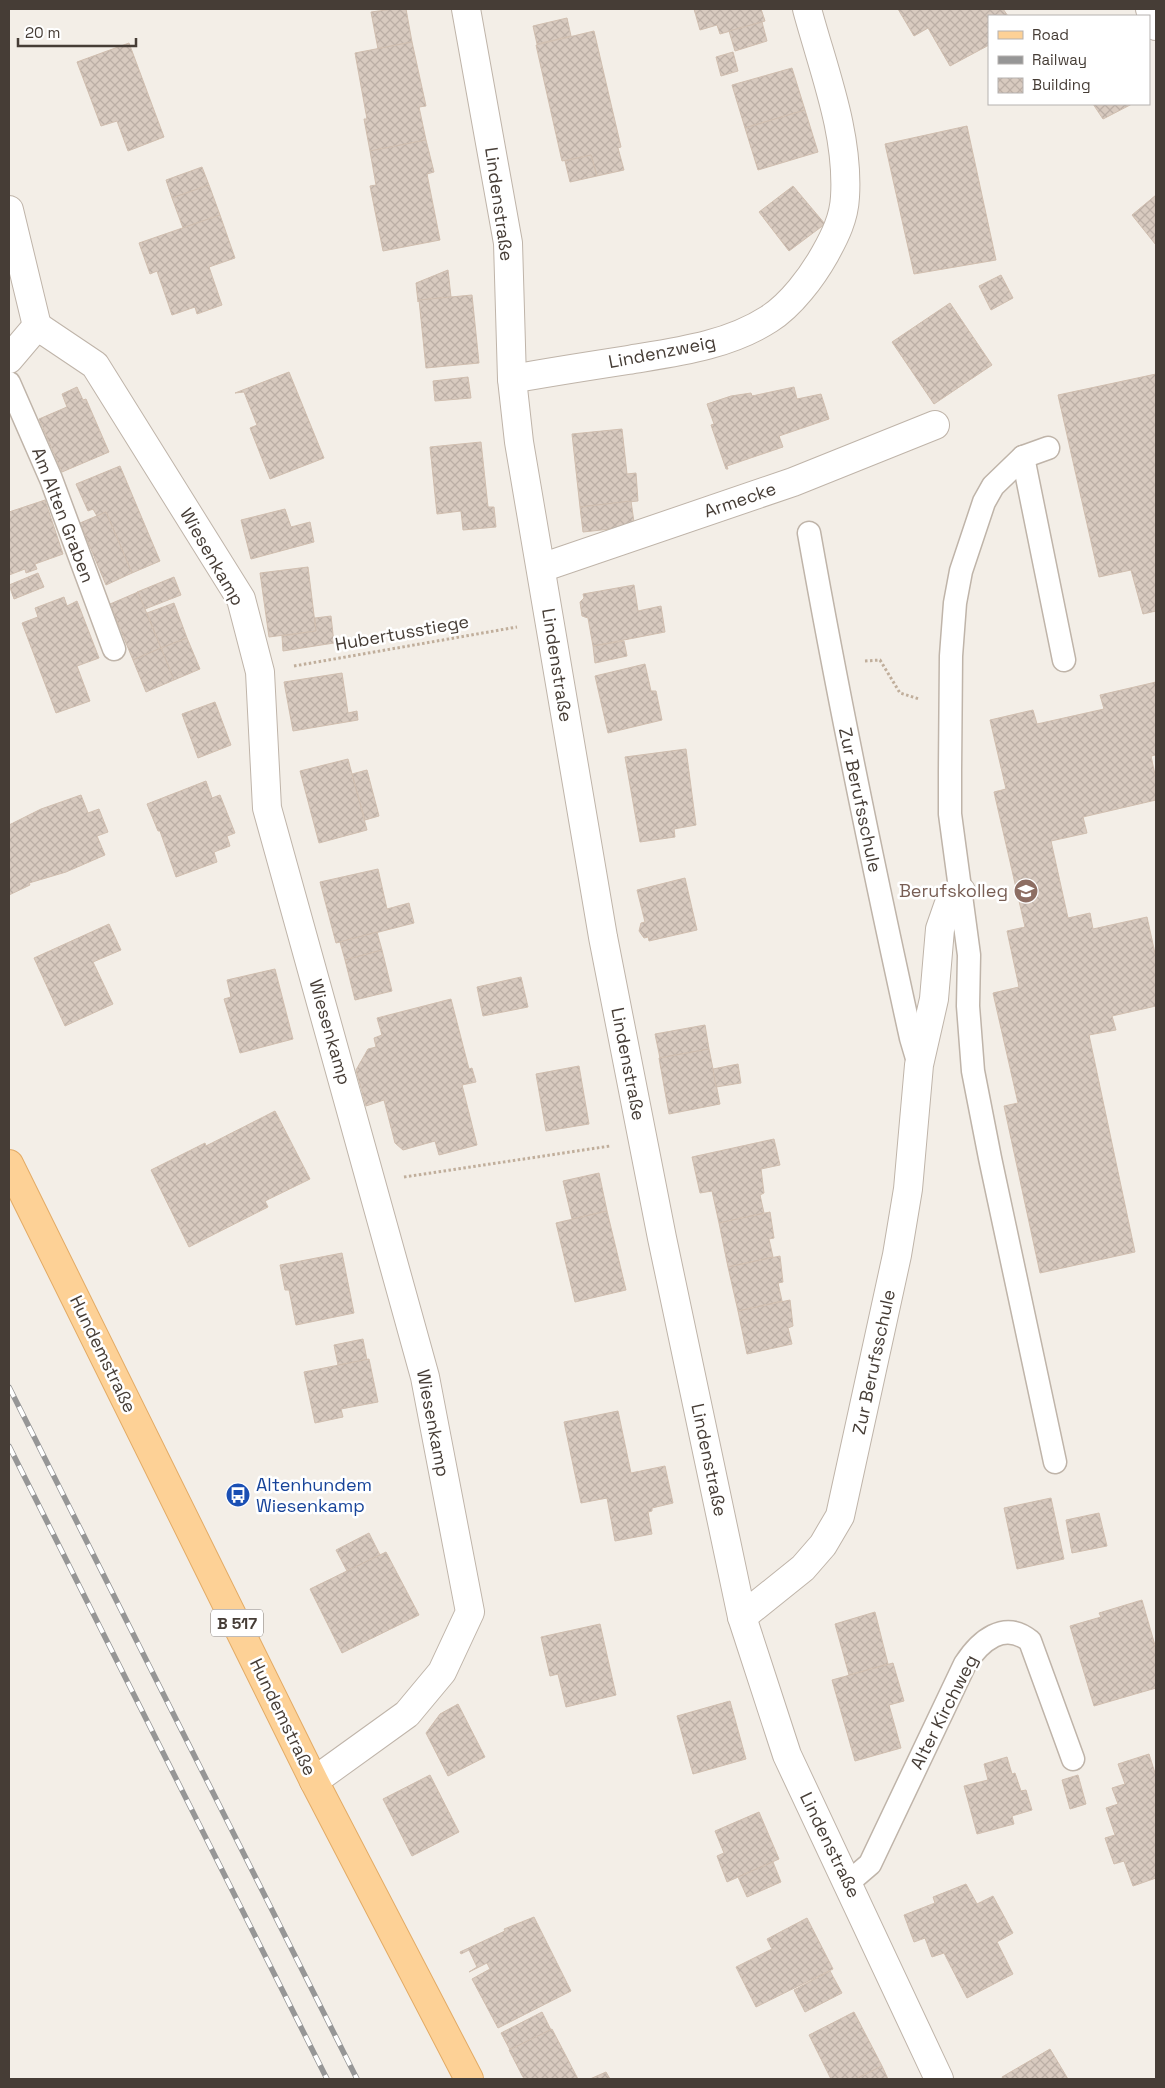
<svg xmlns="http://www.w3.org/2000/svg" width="1165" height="2088" font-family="'Space Grotesk',sans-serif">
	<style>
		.building { fill: url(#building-cross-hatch); stroke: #d0beaf }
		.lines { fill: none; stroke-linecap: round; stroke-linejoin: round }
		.service-casing { stroke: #bfb4a9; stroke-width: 25 }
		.minor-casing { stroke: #bfb4a9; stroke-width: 30 }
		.primary-casing { stroke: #e3ab65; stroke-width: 30 }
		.path { stroke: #c0ae9b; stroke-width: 3; stroke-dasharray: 2.5 2.5; stroke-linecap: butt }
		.service { stroke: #fff; stroke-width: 22 }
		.minor { stroke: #fff; stroke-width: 28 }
		.primary { stroke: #fdd196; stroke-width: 28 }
		.rail-casing { stroke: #969696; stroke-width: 5.5 }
		.rail { stroke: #fff; stroke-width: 4; stroke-dasharray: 11; stroke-linecap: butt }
		.labels { text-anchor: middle; stroke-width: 5; stroke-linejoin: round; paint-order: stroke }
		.shield { fill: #fff; stroke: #7e7772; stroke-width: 1 }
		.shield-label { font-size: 16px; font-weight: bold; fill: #463d36 }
		.street-label { font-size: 18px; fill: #463d36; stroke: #fff }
		.education-label { font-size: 18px; fill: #785e54; stroke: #fff; text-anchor: end }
		.transit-label { font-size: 18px; fill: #164399; stroke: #fff; text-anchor: start }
	</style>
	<defs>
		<pattern id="building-cross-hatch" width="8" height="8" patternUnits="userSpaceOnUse" patternTransform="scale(1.25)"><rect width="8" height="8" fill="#d8cabf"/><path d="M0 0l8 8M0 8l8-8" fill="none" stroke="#bbaea5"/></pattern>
	</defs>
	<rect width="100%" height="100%" fill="#f3eee7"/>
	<!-- building -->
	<g class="building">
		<path d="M393,9h13l6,33 -34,7 -7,-37z"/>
		<path d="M694,9h67l4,12 -45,13 -3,-9 -17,5z"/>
		<path d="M898,9h105l5,7h-19v29l-39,21 -22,-38 -14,8z"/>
		<path d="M567,18l4,18 -34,8 -4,-18z"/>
		<path d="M762,22l5,19 -32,10 -6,-20z"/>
		<path d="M594,31l27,116 -3,1 6,22 -27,6 -6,-21 -29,6 -26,-116z"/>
		<path d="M412,42l14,64 -7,1 7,33 -56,11 -6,-32h3l-12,-66z"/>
		<path d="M129,43l35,94 -36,14 -11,-30 -16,5 -24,-64z"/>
		<path d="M733,52l5,19 -17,5 -5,-19z"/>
		<path d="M792,68l13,42 -60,18 -13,-43z"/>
		<path d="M1093,104h39l-29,15z"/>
		<path d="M805,110l13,42 -60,18 -13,-42z"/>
		<path d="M967,126l29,134 -82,14 -29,-130z"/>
		<path d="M426,140l8,32 -7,2 13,66 -57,11 -13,-65 6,-1 -6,-34z"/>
		<path d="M591,155l6,21 -27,6 -5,-21z"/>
		<path d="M202,167l7,18 -37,13 -6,-18z"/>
		<path d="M209,185l11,30 -37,13 -11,-30z"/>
		<path d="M793,186l32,38 -36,27 -30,-39z"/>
		<path d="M1156,195v50l-24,-30z"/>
		<path d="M220,215l15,43 -26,9 13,38 -25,9 -2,-7 -23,8 -15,-44 -7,3 -11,-31z"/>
		<path d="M448,270l3,27 -32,3 -1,2 -2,-19z"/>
		<path d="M1001,275l12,23 -22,12 -12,-24z"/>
		<path d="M472,295l7,68 -53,5 -7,-68z"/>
		<path d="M950,303l42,62 -58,39 -42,-62z"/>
		<path d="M289,372l35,86 -54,21 -20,-51 7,-3 -13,-33 -9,1z"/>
		<path d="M1156,374v237l-13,3 -12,-44 -32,7 -41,-182z"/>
		<path d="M468,377l3,21 -36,3 -2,-20z"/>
		<path d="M77,387l6,13 3,-1 23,53 -47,20 -23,-53 28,-12 -5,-13z"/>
		<path d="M794,387l3,12 24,-5 8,25 -50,17 4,11 -56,19 1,3h-2l-15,-44 3,-1 -7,-20 24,-8 20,-3 1,3z"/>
		<path d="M622,429l5,45 9,-1 2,28 -58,6 -8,-73z"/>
		<path d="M481,442l7,65h6l2,20 -33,3 -2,-19 -24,3 -7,-67z"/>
		<path d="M120,466l40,95 -28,12 -26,-61 -9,4 -4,-7 -5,2 -12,-27z"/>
		<path d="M45,500l18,54 -28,10 2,5 -11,4 -1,-4 -16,6v-63z"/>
		<path d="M631,501l3,21 -5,5 -46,5 -3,-25z"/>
		<path d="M285,509l6,18 19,-5 4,20 -63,17 -10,-39z"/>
		<path d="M106,512l26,61 -26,12 -26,-62z"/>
		<path d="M308,567l8,64 -47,6 -9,-64z"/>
		<path d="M38,573l6,14 -30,12 -5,-14z"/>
		<path d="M174,577l7,18 -36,14 -8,-17z"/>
		<path d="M634,585l4,26 23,-5 4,26 -72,14 -5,-28 -6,-2 -2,-14 4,-4 -1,-4z"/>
		<path d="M138,592l23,56 -28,12 -23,-56z"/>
		<path d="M64,597l3,9 10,-5 22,57 -22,8 13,35 -34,12 -34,-90 16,-6 -3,-9z"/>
		<path d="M174,603l13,35 -26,10 -14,-35z"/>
		<path d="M331,616l3,27 -51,8 -1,-15 34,-5 -1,-13z"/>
		<path d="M187,638l13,31 -26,11 -13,-32z"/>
		<path d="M624,641l3,15 -32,7 -2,-17z"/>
		<path d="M161,648l13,32 -28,12 -13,-32z"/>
		<path d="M645,664l6,27h5l6,29 -54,13 -13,-57z"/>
		<path d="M342,673l6,40 9,-2 1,9 -65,11 -9,-49z"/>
		<path d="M1156,682v73l-5,1 5,23v21l-73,17 4,16 -36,8 17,77 22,-5 3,16 54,-12 9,41v48l-44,10 4,14 -27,5 46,217 -95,21 -36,-167 14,-3 -25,-110 26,-6 -12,-56 18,-4 -31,-135 12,-3 -16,-69 43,-10 4,14 67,-15 -4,-14z"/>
		<path d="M215,702l16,43 -33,13 -16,-44z"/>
		<path d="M686,749l10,76 -22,4 1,8 -35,5 -15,-85z"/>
		<path d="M348,759l19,71 -48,13 -19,-72z"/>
		<path d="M367,770l12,46 -14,4 -13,-46z"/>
		<path d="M206,781l6,17 8,-3 15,38 -8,3 3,10 -16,6 3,10 -41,15 -16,-46h-2l-11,-27z"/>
		<path d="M81,795l7,18 11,-4 9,23 -11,4 8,19 -39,17 -37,11 1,2 -21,10v-70l32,-16z"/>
		<path d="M378,869l9,40 22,-6 5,20 -78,20 -16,-61z"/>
		<path d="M685,878l12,52 -48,11 -1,-4 -4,1 -5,-7 2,-8 4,-1 -8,-32z"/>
		<path d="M109,924l12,26 -28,12 20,42 -48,22 -31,-68z"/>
		<path d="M377,932l5,18 -37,10 -5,-18z"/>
		<path d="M382,950l10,41 -37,9 -10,-40z"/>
		<path d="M275,969l18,70 -53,14 -16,-54 7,-2 -4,-17z"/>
		<path d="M521,977l7,30 -45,9 -6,-29z"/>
		<path d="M451,999l18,70 3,-1 4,14 -14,3 15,60 -38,10 -4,-14 -32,9 -8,-7 -11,-43 -18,6 -10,-36 12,-21 8,-2 -2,-9 8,-3 -5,-17z"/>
		<path d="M705,1025l4,24 -49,9 -5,-24z"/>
		<path d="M709,1049l11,55 -51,10 -10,-56z"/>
		<path d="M738,1064l3,19 -25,4 -3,-18z"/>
		<path d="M579,1066l10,58 -43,7 -10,-57z"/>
		<path d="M275,1111l35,68 -45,22 3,6 -79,40 -38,-77 54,-27 1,3z"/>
		<path d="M774,1139l6,26 -19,4 3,24 -4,2 4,18 -45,10 -7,-32 -12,2 -8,-36z"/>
		<path d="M599,1173l8,38 -35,8 -9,-38z"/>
		<path d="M607,1211l19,79 -51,12 -19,-79z"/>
		<path d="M770,1212l4,26 -5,1 4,18 -45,10 -9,-44z"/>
		<path d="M342,1253l12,60 -58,12 -7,-35h-4l-5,-25z"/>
		<path d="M780,1256l3,26 -5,1 4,18 -44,10 -10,-44z"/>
		<path d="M790,1300l3,26 -5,2 4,16 -45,10 -9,-43z"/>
		<path d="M363,1339l4,21 -29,5 -4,-20z"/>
		<path d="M369,1359l9,43 -37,7 2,8 -28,6 -11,-51z"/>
		<path d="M618,1411l13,62 34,-7 8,37 -21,5v3l-4,1 4,22 -37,7 -8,-43 -26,5 -17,-81z"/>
		<path d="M1051,1498l13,61 -47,10 -13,-61z"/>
		<path d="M1099,1513l8,33 -35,7 -6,-33z"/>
		<path d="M369,1533l11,22 -33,16 -11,-21z"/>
		<path d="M386,1552l33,63 -77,38 -32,-64z"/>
		<path d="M1142,1600l14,49v39l-62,18 -24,-80 31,-9 -2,-4z"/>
		<path d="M875,1612l13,52 -39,11 -14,-51z"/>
		<path d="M600,1624l16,71 -50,12 -8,-33 -8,2 -9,-39z"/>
		<path d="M893,1663l11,38 -15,4 12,43 -46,13 -23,-81z"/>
		<path d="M730,1701l16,58 -53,15 -16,-58z"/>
		<path d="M458,1704l27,53 -37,19 -22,-43 14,-19z"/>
		<path d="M1149,1754l7,22v102l-23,8 -9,-25 -10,3 -9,-26 10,-3 -9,-27 12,-4 -6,-16 13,-4 -7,-20z"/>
		<path d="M1007,1757l5,17 3,-1 6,18 5,-1 6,20 -20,6 2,8 -37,10 -13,-48 24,-6 -4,-16z"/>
		<path d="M430,1775l29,57 -47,24 -29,-57z"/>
		<path d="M1078,1775l8,29 -16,5 -8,-29z"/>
		<path d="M759,1812l20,47 -52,23 -10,-26 7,-3 -9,-22z"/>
		<path d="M773,1862l8,20 -34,15 -9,-20z"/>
		<path d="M966,1884l11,20 16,-8 20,37 -16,9 16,32 -46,24 -23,-45 -12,4 -7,-19 -11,4 -10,-27 31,-12 -2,-6z"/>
		<path d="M534,1917l37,74 -73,37 -26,-49 18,-10 -3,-6 -18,9 8,-5 -8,-17 -8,4 -1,-2 45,-21 -1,-2z"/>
		<path d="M807,1918l26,51 -77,38 -20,-40 36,-18 -5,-10z"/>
		<path d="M830,1971l12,22 -37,19 -11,-22z"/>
		<path d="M542,2012l9,18 -41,20 -9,-17z"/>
		<path d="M854,2012l28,54 -26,13h-25l-22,-44z"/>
		<path d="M552,2029l26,50h-54l-15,-29z"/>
		<path d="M1050,2049l18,30h-65l-1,-2z"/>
		<path d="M882,2066l6,13h-32z"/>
		<path d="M606,2072l4,7h-20z"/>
	</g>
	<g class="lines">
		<defs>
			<g id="service">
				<path d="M9,383l42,96 63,170"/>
				<path d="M1048,448l-25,9 -30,29 -9,16 -23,69 -6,32 -4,53 -1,115v43l19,141 -1,51 5,65 17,87 65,304"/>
				<path d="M1023,457l41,203"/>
				<path d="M809,533c30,169 65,337 102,505l8,27"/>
				<path d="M849,1882l21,-18 95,-200c15,-23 39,-44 65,-23l43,118"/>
			</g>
			<g id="minor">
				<path d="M466,9l42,234 4,136 7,63 84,495 59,301 80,379 45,138 152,324"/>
				<path d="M1150,9l6,17"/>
				<path d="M9,210l28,116"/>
				<path d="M9,359l28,-33 58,39 146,234 19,73 7,136 158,569 45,235 -28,60 -35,42 -93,67"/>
				<path d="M512,379c38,-7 77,-13 116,-19 48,-8 99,-14 141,-41 22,-14 43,-42 56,-65 10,-18 19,-36 20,-57 4,-64 -22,-128 -38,-188"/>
				<path d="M541,568l252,-86 142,-57"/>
				<path d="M742,1617l61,-49 20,-23 17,-29 57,-261 11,-66 11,-124 15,-66 6,-70 8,-23 13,-15"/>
			</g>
			<path id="primary" d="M9,1164l305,617 155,298"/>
		</defs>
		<!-- service casing -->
		<use href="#service" class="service-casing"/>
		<!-- minor casing -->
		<use href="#minor" class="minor-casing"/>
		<!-- primary casing -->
		<use href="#primary" class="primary-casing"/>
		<!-- path -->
		<g class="path">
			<path d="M865,661l15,-1 20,33 19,6"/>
			<path d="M294,666l223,-39"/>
			<path d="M404,1177l206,-31"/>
		</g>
		<!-- service -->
		<use href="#service" class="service"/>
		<!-- minor -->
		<use href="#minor" class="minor"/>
		<!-- primary -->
		<use href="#primary" class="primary"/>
		<defs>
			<g id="rail">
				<path d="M9,1387l348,692"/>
				<path d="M9,1446l318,633"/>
			</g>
		</defs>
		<!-- rail casing -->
		<use href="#rail" class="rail-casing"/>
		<!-- rail -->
		<use href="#rail" class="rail"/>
	</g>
	<!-- icons -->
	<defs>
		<symbol id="school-disc" viewBox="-11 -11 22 22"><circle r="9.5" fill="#8d6e63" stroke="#fff"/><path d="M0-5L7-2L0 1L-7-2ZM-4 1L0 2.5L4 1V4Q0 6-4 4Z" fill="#fff"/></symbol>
		<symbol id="bus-disc" viewBox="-11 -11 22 22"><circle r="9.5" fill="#1a4fb4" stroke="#fff"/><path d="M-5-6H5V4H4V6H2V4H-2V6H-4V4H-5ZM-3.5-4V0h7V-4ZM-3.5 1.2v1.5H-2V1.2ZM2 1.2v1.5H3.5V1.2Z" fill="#fff"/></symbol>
	</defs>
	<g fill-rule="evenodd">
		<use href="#school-disc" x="1012" y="877" width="28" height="28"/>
		<use href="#bus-disc" x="224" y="1481" width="28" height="28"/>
	</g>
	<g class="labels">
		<!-- shield labels -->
		<rect class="shield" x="211" y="1609.5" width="52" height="27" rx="4"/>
		<g class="shield-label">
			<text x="237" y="1629">B 517</text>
		</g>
		<!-- street labels -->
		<g class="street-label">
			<text transform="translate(499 204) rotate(82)" y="6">Lindenstraße</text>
			<text transform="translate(662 352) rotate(-11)" y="6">Lindenzweig</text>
			<text transform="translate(740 500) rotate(-19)" y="6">Armecke</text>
			<text transform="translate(63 515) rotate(69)" y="6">Am Alten Graben</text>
			<text transform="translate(212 557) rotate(60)" y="6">Wiesenkamp</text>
			<text transform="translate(402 633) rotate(-10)" y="6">Hubertusstiege</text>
			<text transform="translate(557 665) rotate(81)" y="6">Lindenstraße</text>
			<text transform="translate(860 800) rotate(78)" y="6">Zur Berufsschule</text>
			<text transform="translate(330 1032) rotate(74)" y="6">Wiesenkamp</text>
			<text transform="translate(628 1064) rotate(79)" y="6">Lindenstraße</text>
			<text transform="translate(103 1354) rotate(64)" y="6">Hundemstraße</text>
			<text transform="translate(874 1362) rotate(-78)" y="6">Zur Berufsschule</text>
			<text transform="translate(433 1423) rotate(79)" y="6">Wiesenkamp</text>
			<text transform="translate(709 1460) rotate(78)" y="6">Lindenstraße</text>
			<text transform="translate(944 1712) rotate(-63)" y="6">Alter Kirchweg</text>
			<text transform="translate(283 1717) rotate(64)" y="6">Hundemstraße</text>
			<text transform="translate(830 1845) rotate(64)" y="6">Lindenstraße</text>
		</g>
		<!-- education labels -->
		<g class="education-label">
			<text x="1008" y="897">Berufskolleg</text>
		</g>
		<!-- transit labels -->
		<g class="transit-label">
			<text x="256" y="1491">Altenhundem<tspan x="256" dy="21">Wiesenkamp</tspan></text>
		</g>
	</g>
	<!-- border -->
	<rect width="1165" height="2088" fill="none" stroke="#463d36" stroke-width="20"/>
	<!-- legend -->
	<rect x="988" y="15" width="162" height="90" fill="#ffffff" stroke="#b5b1af"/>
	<rect x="998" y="31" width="25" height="8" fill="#fdd196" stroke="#b5b1af"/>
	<text x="1032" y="40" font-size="15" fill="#463d36">Road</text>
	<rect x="998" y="56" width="25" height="8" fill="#969696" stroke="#b5b1af"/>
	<text x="1032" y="65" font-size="15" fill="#463d36">Railway</text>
	<rect x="998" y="78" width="25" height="15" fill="url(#building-cross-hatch)" stroke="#b5b1af"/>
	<text x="1032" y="90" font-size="15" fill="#463d36">Building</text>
	<!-- scale -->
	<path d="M18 38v8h118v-8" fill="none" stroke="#463d36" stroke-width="2.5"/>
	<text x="25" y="38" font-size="15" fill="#463d36" stroke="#ffffff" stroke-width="4" paint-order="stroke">20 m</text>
</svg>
